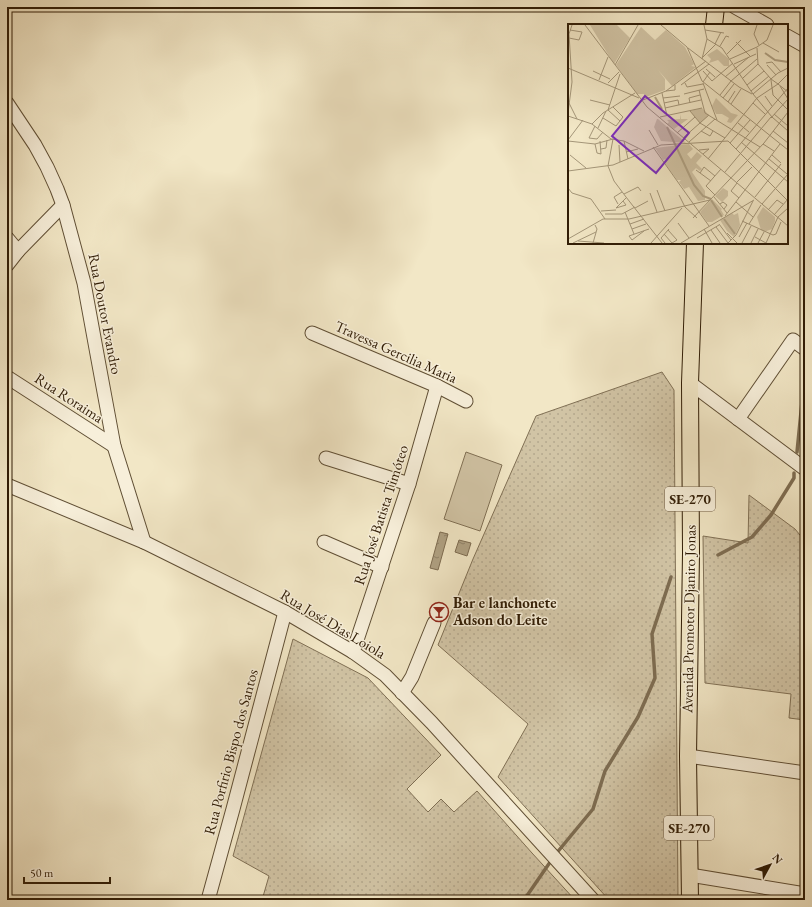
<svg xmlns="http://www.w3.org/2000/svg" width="812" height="907" font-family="'EB Garamond',serif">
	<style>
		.grass { fill: url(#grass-dots); stroke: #807055 }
		.pitch { fill: #d1c4a5; stroke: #807055 }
		.water { fill: url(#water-ripples); stroke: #7d6c51 }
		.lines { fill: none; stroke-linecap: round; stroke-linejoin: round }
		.stream { stroke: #7d6c51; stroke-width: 3.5 }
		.minor-casing { stroke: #604f35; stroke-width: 15 }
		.major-casing { stroke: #301c05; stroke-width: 18 }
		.minor { stroke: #f7efda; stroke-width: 13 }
		.major { stroke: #f2e7c6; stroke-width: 16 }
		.labels { text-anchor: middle; stroke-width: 3; stroke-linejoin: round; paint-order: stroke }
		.shield { fill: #f7efda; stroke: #6c5b45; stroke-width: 1 }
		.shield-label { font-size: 14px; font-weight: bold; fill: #301c05 }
		.street-label { font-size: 15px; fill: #301c05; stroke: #f7efda }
		.poi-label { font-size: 15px; font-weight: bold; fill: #301c05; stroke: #f7efda; text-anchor: start }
		.inset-river { fill: none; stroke: #b0a284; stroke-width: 2 }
		.inset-road { fill: none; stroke: #a49679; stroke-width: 1 }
		.view { fill: #7b2cbf; fill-opacity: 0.15; stroke: #7b2cbf; stroke-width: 2 }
		.inset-edge { fill: none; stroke: #301c05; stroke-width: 2 }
	</style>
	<defs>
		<pattern id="grass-dots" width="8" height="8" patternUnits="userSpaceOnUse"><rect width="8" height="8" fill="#d1c4a5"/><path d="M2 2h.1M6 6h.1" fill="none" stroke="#b4a88d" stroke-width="1.8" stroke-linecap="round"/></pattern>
		<pattern id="water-ripples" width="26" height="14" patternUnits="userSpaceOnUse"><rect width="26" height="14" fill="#b0a284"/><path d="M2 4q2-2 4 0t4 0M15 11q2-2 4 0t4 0" fill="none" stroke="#90836a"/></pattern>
	</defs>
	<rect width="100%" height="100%" fill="#f2e7c6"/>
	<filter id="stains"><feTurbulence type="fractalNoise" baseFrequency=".005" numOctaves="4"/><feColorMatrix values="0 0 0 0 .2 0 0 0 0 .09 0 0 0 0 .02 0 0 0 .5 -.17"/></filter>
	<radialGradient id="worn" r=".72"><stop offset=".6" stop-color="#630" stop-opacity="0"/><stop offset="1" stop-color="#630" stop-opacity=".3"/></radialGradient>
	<!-- grass -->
	<g class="grass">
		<path d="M662,372l12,18 4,510h-69l-111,-123 30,-53 -90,-79 35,-86 63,-143z"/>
		<path d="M749,495l46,34 10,12v179l-16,-2 2,-24 -86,-11 -2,-147 45,7z"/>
		<path d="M293,639l75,39 73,77 -34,34 21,23 13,-13 13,13 23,-21 55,62 43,47h-313l7,-24 -36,-20z"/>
	</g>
	<!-- pitch -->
	<path class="pitch" d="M466,452l36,13 -22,66 -36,-12z"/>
	<!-- water -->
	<g class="water">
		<path d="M440,532l8,2 -10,36 -8,-2z"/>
		<path d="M459,540l12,3 -4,13 -12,-4z"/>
	</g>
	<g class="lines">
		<!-- stream -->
		<g class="stream">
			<path d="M797,452l5,-50 3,-11"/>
			<path d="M718,555l34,-18 19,-22 23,-37v-5"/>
			<path d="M524,900l31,-45 38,-46 12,-38 33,-54 17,-39 -3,-44 19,-57"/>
		</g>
		<defs>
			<g id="minor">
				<path d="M735,7l32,18"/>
				<path d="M787,36l18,10"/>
				<path d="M7,103l28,42 12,22 10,22 6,16 21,78 15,82 15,81 30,96"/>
				<path d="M7,238l11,13"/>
				<path d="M7,265l11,-14 45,-46"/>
				<path d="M312,333l125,53 29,15"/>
				<path d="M7,377l107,69"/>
				<path d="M690,383l115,86"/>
				<path d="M738,419l55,-79 12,9"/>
				<path d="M326,458l83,26"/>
				<path d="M7,485l137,57 141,70 68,40 32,23 47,48 161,177"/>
				<path d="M324,542l58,25"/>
				<path d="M353,652l56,-168 28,-98"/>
				<path d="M402,693l10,-16 22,-54"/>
				<path d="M688,756l117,17"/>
				<path d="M690,875l115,19"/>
				<path d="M208,900l25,-91 52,-197"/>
			</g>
			<g id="major">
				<path d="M714,25l2,-18"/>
				<path d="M690,900l-2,-144 3,-203 -1,-170 5,-140"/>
			</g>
		</defs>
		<!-- minor casing -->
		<use href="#minor" class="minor-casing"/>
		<!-- major casing -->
		<use href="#major" class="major-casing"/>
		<!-- minor -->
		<use href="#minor" class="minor"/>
		<!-- major -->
		<use href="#major" class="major"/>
	</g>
	<!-- icons -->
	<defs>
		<symbol id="bar-ring" viewBox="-11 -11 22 22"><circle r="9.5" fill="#f7efda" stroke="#8f2418" stroke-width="1.5"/><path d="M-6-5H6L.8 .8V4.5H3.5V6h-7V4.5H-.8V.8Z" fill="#8f2418"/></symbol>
	</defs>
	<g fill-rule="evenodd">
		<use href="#bar-ring" x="428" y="601" width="22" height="22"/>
	</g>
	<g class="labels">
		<!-- shield labels -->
		<g class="shield">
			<rect x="665" y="487" width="50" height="24" rx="3"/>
			<rect x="664" y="816" width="50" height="24" rx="3"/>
		</g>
		<g class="shield-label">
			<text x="690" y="504">SE-270</text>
			<text x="689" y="833">SE-270</text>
		</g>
		<!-- street labels -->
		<g class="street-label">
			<text transform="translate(105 314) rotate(79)" y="5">Rua Doutor Evandro</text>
			<text transform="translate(396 352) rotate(24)" y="5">Travessa Gercilia Maria</text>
			<text transform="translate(69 398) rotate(33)" y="5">Rua Roraima</text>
			<text transform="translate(381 515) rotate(-72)" y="5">Rua José Batista Timóteo</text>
			<text transform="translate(689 619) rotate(-89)" y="5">Avenida Promotor Djaniro Jonas</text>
			<text transform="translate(333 624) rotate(31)" y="5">Rua José Dias Loiola</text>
			<text transform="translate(231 752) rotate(-75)" y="5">Rua Porfirio Bispo dos Santos</text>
		</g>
		<!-- poi labels -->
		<g class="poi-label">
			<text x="453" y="608">Bar e lanchonete<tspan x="453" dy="17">Adson do Leite</tspan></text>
		</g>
	</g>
	<!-- overview -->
	<g transform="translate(568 24)">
		<rect width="220" height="220" fill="#f2e7c6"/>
		<path d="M22,1h27l13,13 -16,26zM73,3l14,13 11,-10 19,17 9,17 -3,2 5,1 -24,19 -14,-16 7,9v11l-19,7 -2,-3h-7l-21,-29zM149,25l12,10v7h-5l-6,-6 -9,3 2,-4 -4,-4zM148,74l15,15 7,2 -7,8 -4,-1 2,-4 -7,-4h-6l-4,-8zM134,84l7,7 -9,8 -10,-12zM112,90l1,5h7l-14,10 -7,-5 2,-2 -2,-2 13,-1zM89,95h1l28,24 -25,-2 -7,-14zM121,120l4,5 -6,5 4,5 6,-7 5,4 -6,7 6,6 -2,2 -4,-3 -4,4 13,19v9l-7,1 -9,-14 -5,2 -5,-7 2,-2h-4l-13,-18 2,-3 -3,1 -8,-12zM155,164l5,3v5l-6,6 -7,-6zM144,175l10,10 -1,1 3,5 -12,7h-5l-7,-10zM164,189l2,2 4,-2 2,12 -6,12 -7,-6 -7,-11z" fill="#d1c4a5"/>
		<path d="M195,183l12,10v4l-3,8 -8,3 -3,-2 -4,-13z" fill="#d1c4a5"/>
		<path class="inset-river" d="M197,29l10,7 13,2M87,73l7,12M99,103l27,58 9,11 8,3M143,176l11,17M156,195l11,15"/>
		<path class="inset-road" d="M17,1l62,82 141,119M93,1l26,22 15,34 86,69M189,1l-3,9 5,11M137,6l19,3M1,14l10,2 3,-8 -12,-2M139,15l15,9 31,46 19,23 16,14M168,18l14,14M195,19l16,9M147,20l6,-12M152,22l6,-10 3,1M120,24l51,39 13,7M189,24l1,16 13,15 7,5 10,-10M159,30l14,-14M135,33l13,-13M134,35l5,-20 -3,-14M162,35l27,-12 10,-7 6,-15M198,39l6,-1 9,10M166,40l22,-10M47,41l23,-40M199,41l9,10M0,44l71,30M138,45l9,8M25,47l17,8M135,47l9,10 21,-18M157,53l24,-20M175,54l15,-14M31,56l9,-23M203,56l2,15 15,15M135,58l7,-10M40,59l11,-11M117,59l2,4 16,-3M135,59l14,37M113,61l28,-21M179,61l17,-14M212,62l8,13M131,66l6,23 55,34M98,67l9,-1v-5M183,67l18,-15M94,69l5,23M116,70l20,-5M185,70l25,-21 10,-5M152,71l11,-14 26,-22M197,72l7,10M95,74l17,-2M155,74l11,-14M22,76l20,5M75,76l23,-9 40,-30M160,78l7,-11M1,79l8,16M96,79l14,-3 1,5M122,79l-1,-5 11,-3M185,79l12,11M163,80l10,-15M97,84l36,-8M122,87l10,12 25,15M0,89l4,-31 -3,-48 3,-9M206,90l14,12M0,92l24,8 19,15 13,2 20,10M92,93l42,-9M35,94l13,8 7,-9 -10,-10M203,94l17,-19M52,97l-12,-11 12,-36M170,99l11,9M24,100l11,-11 32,-20M27,102l-6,12 8,1 6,-7M30,104l8,-17M81,106l9,15M133,107l9,5 3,-5M205,107l15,12M109,109l18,-16M0,114v23M115,114l26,-23M0,116l15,-20M0,117l27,3 18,-5 -5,27M56,117l4,18M160,117l59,59M121,118l26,-23M173,118l47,40M162,119l20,-23M27,120l2,9 4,1 -1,-13M195,120l11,7M51,121l1,17M85,123l56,79M33,125l5,-1 1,-8M168,125l52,-61M131,126l10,-1 -6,5M58,128l12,-3M2,131l16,13M204,131l9,8M140,135l49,-61 21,-14 10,8M201,135l18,15M40,142l6,15 12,16 36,46M128,146l15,11M0,147l45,-6 48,-20 67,-4M157,148l46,-55M132,149l4,-6 11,9M169,158l15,-15M169,159l-6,8 8,7M0,164l4,5 19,6 14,20M89,166l8,21M177,166l35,-46M82,169l7,19M56,170l14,-7 3,4M111,171l6,12 12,11M147,171l-9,-9 15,-17M146,173l13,16M187,173l26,-33M168,178l17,15M50,180l-4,-7 8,-5M152,180l3,-2 4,3 -3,4M194,180l26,-30M48,184l10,-3 -3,-4M48,184l10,-10M67,184l13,-7M200,186l9,-10 6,4M33,187l15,-1M57,188l9,22M37,190h17l13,-7M206,191l14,-16M157,192l20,-26M125,194l71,-75 24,-31M174,197l31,14 3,-1 5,-12M110,199l11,15M62,200l14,-5M151,200l12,16M181,200l12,-19M148,203l12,16M64,205l14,-5M136,205l8,14M100,206l9,10 -5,3M143,206l9,13M76,207l-12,9 -3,-4 20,-7M159,209l10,10M96,210l8,9M171,213l8,-14M187,213l11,6M129,214l22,-13M0,215l35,-20h26l81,-19M10,217l26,2M5,219l23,-11M25,219l4,-14 -2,-4M83,219l31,-35M97,219l-4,-5 8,-9M113,219l73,-43M160,219l8,-8 17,-34M174,219l9,-17M183,219l7,-14M190,219l6,-11M198,219l12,-26 10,-9"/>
		<path class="view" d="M77,72l44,37 -33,40 -44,-37z"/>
		<rect width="220" height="220" class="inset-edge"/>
	</g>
	<!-- margin -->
	<rect width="812" height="907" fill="none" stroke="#f2e7c6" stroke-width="24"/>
	<rect x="8" y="8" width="796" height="891" fill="none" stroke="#301c05" stroke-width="2"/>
	<rect x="12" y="12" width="788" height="883" fill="none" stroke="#301c05"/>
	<!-- north arrow -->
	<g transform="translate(770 865) rotate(50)" stroke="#f7efda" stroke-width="3" paint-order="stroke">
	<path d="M0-3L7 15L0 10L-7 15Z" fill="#301c05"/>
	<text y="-6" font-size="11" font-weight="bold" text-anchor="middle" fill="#301c05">N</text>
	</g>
	<!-- scale -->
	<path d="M24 877v6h86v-6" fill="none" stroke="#301c05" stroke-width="2"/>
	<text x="30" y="877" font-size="12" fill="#301c05" stroke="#f7efda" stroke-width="3" paint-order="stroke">50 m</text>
	<rect width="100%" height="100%" filter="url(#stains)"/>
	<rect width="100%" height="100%" fill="url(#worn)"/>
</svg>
